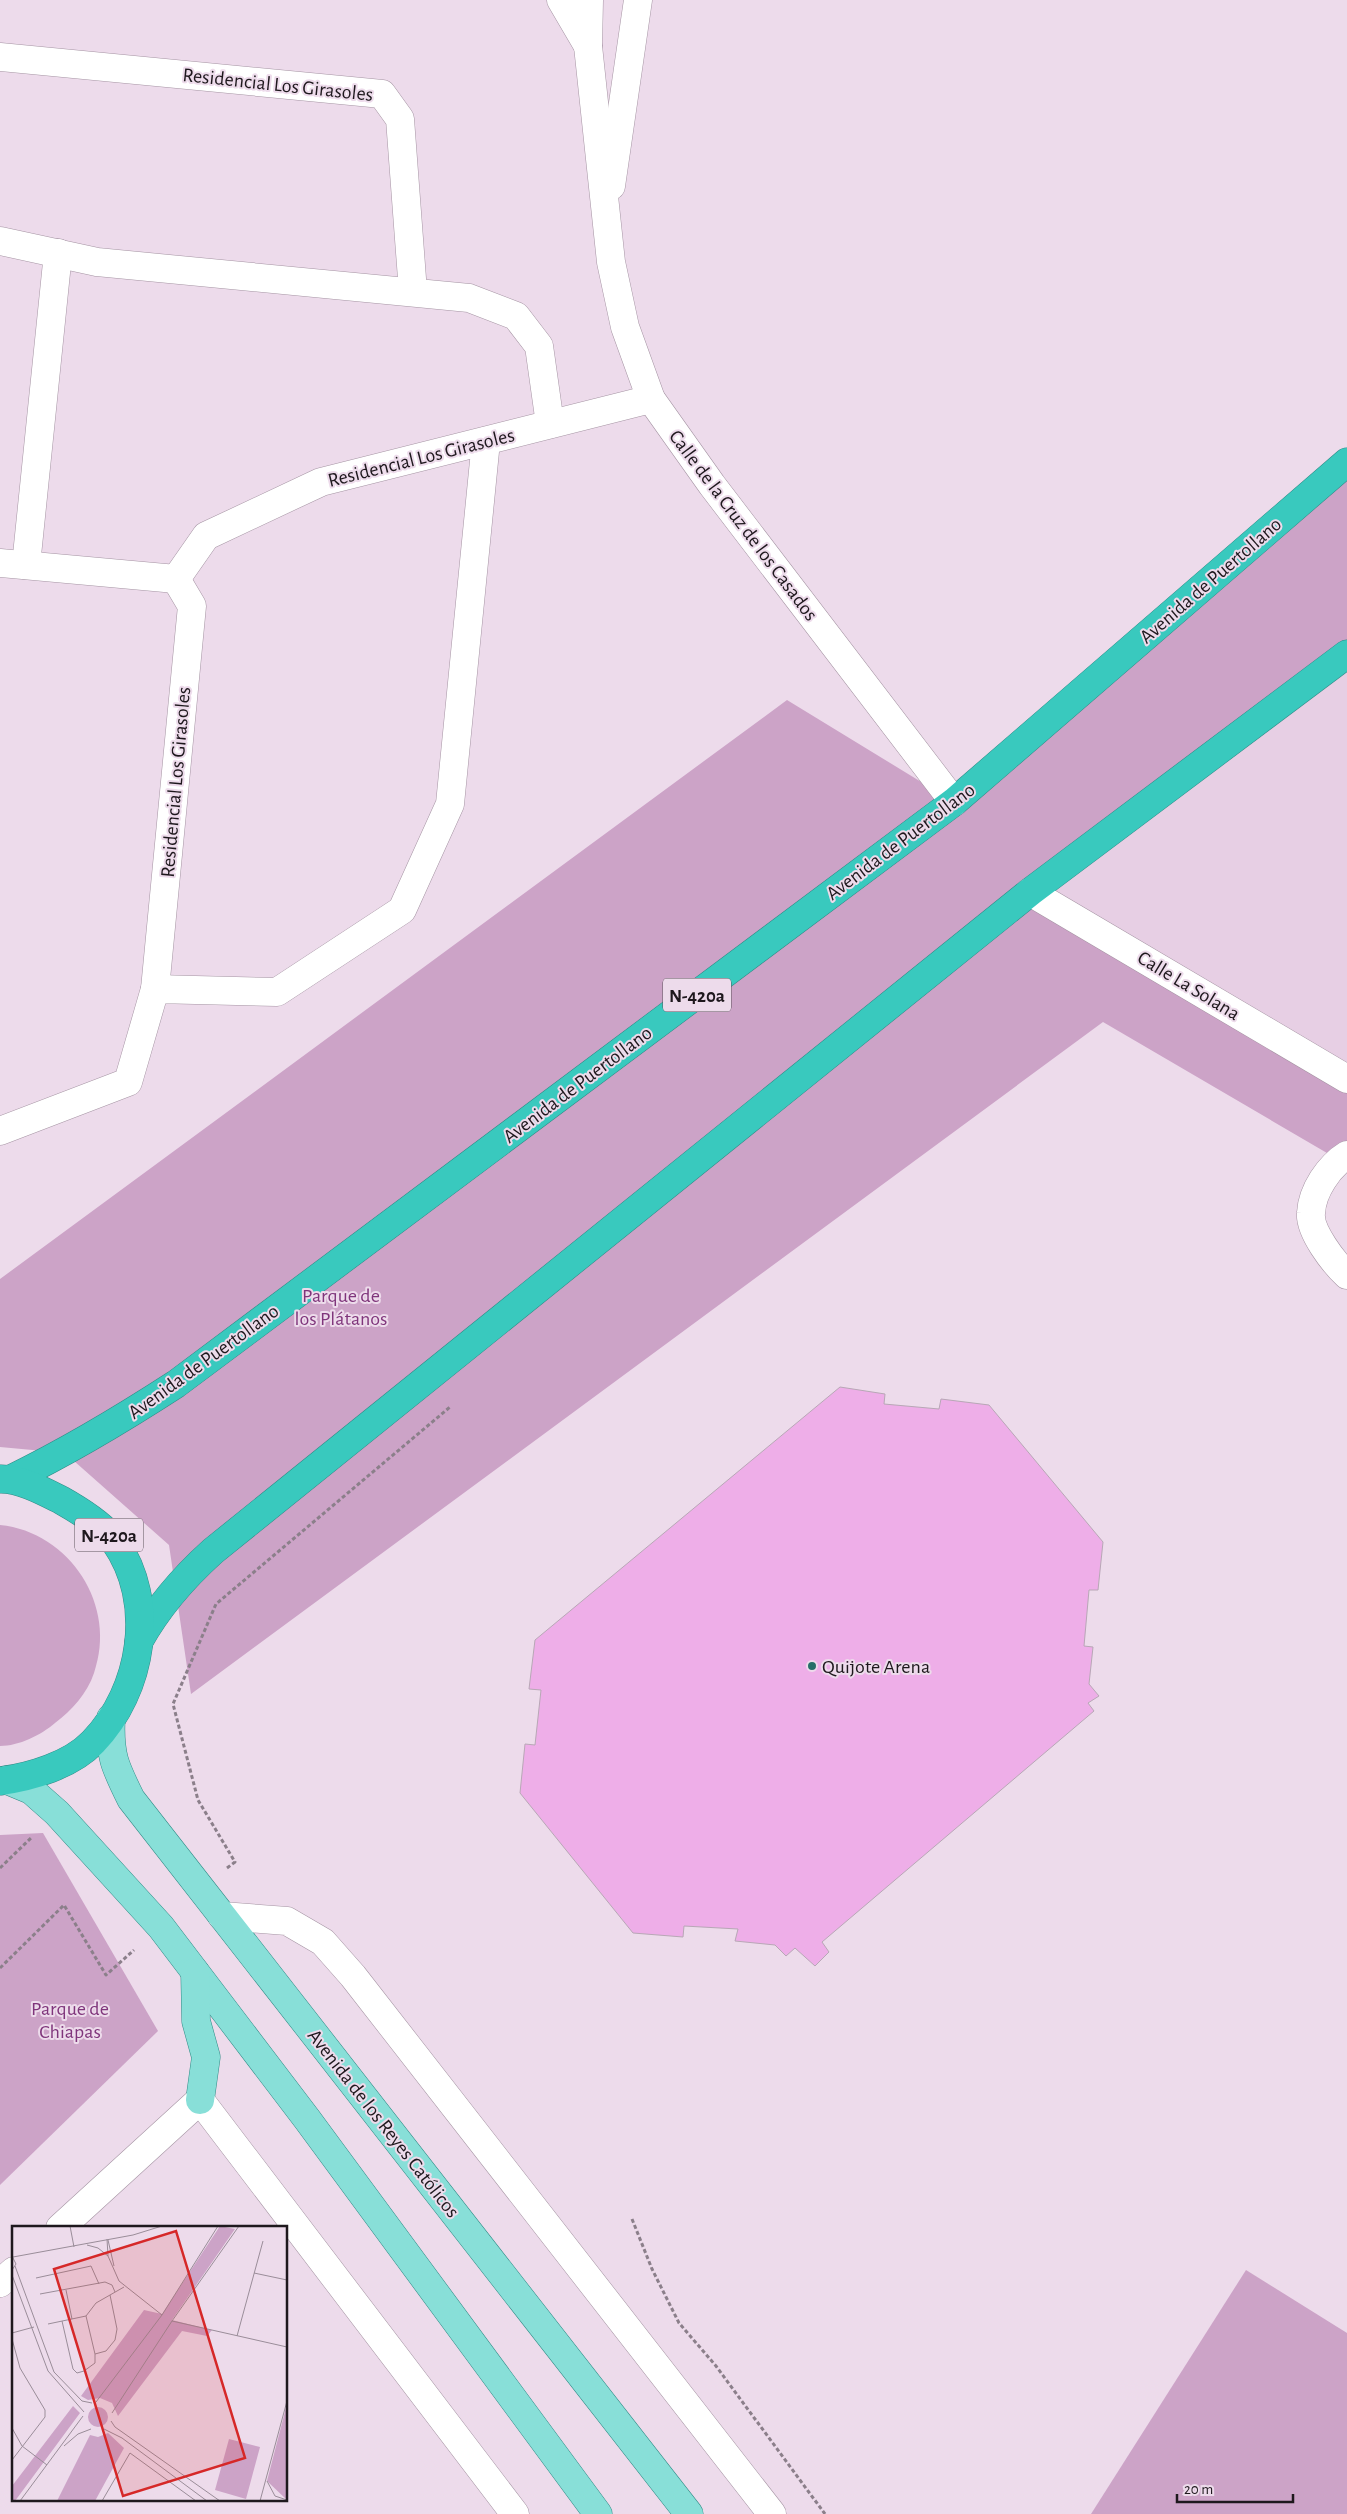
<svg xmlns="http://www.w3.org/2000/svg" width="1347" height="2514" font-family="'Alegreya Sans',sans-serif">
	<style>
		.built { fill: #e7cfe4 }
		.green { fill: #cca3c7 }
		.building { fill: #eeaee8; stroke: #b8a7b6 }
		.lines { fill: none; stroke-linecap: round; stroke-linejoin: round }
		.minor-casing { stroke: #a594a3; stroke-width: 29 }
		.major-casing { stroke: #308b86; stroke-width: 29 }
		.highway-casing { stroke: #308b86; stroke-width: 29 }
		.path { stroke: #8b7f8a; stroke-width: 3; stroke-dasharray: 4 2.5; stroke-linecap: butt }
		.minor { stroke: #fff; stroke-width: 28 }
		.major { stroke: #88dfd8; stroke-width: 28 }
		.highway { stroke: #39c9be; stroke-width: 28 }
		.poi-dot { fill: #266f69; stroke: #eddbeb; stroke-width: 2 }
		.labels { text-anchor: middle; stroke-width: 4; stroke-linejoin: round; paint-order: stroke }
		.shield { fill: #eddbeb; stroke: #5c525b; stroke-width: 1 }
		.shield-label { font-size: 19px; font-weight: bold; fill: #1e181d }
		.street-label { font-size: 20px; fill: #1e181d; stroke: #eddbeb }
		.park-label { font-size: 20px; fill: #7f357b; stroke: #eddbeb }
		.poi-label { font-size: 20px; fill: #1e181d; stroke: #eddbeb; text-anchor: start }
		.inset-road { fill: none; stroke: #9a8d99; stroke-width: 1 }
		.view { fill: #d62828; fill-opacity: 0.15; stroke: #d62828; stroke-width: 2.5 }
		.inset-edge { fill: none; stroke: #1e181d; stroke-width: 2.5 }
	</style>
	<rect width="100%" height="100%" fill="#eddbeb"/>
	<!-- built -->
	<path class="built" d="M1347,654v418l-317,-180z"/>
	<!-- green -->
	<g class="green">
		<path d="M1347,474v167l-316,251 316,187v76l-8,5 -236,-138 -912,672 -22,-149 -104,-92 -65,-6v-168l787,-579 167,102z"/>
		<path d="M0,1525c70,7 118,81 94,148 -7,21 -22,37 -39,50 -14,12 -36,23 -55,23z"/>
		<path d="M43,1833l115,198 -158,154v-350z"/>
		<path d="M1246,2270l101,63v181h-256z"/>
	</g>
	<!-- building -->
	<path class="building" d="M840,1387l45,7 -1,10 55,5 2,-10 48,6 114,137 -5,48h-9l-5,56 9,1 -4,37 10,12 -11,7 6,8 -272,231 7,10 -14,14 -20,-18 -9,8 -11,-11 -40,-4 3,-12 -54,-3 -1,11 -50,-4 -113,-140 5,-49 10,1 6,-55 -12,-1 6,-49z"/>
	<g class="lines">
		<defs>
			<g id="minor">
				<path d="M561,0l27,46"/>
				<path d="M589,0l-1,46 23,216 14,65 26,72 61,86 242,317"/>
				<path d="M0,57l382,37 18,25 13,173"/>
				<path d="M611,186l27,-186"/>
				<path d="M0,241l97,21 372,36 47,18 23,30 11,78"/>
				<path d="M0,563l176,16 30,-43 115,-54 330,-83"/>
				<path d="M26,565l32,-312"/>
				<path d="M1030,892l317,187"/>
				<path d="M155,989l37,-383 -16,-27"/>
				<path d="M0,1131l128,-49 27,-93 122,3 125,-82 48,-106 36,-363"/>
				<path d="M1347,1155c-18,11 -35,36 -36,58 -2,18 23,50 36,62"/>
				<path d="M222,1916l65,5 36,21 30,34 419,538"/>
				<path d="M60,2228l140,-128 315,414"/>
				<path d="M0,2283l14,-12"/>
			</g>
			<g id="major">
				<path d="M111,1718c-2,37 4,49 20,81l558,715"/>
				<path d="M7,1780l24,10 26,23 104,114 146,192 291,395"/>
				<path d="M195,1972l1,49 10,36 -6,43"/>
			</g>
			<g id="highway">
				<path d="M11,1479c58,-28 111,-60 165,-95l778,-582 393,-340"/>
				<path d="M139,1641c20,-36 44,-63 74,-90l817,-659 317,-238"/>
				<path d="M0,1781c31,-4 71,-16 93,-39 50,-52 64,-140 22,-200 -11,-16 -38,-33 -54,-42 -18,-9 -40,-21 -60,-21"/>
			</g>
		</defs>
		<!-- minor casing -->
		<use href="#minor" class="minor-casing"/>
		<!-- major casing -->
		<use href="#major" class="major-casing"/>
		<!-- highway casing -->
		<use href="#highway" class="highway-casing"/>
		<!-- path -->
		<g class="path">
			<path d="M0,1868l32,-31"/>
			<path d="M227,1868l8,-6 -37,-62 -25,-96 43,-100 234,-197"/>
			<path d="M0,1968l64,-63 42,70 28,-25"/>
			<path d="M632,2219l20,50 27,54 37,43 109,148"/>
		</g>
		<!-- minor -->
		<use href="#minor" class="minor"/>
		<!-- major -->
		<use href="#major" class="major"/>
		<!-- highway -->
		<use href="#highway" class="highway"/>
	</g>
	<!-- markers -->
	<circle class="poi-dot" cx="812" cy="1666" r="5"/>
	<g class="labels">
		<!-- shield labels -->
		<g class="shield">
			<rect x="663" y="978.5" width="68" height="33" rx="4"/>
			<rect x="75" y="1518.5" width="68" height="33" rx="4"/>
		</g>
		<g class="shield-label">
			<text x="697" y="1002">N-420a</text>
			<text x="109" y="1542">N-420a</text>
		</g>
		<!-- street labels -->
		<g class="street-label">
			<text transform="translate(278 84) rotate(6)" y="7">Residencial Los Girasoles</text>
			<text transform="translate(421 457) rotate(-14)" y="7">Residencial Los Girasoles</text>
			<text transform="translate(744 525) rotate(53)" y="7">Calle de la Cruz de los Casados</text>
			<text transform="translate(1210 580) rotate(-41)" y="7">Avenida de Puertollano</text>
			<text transform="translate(175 782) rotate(-85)" y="7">Residencial Los Girasoles</text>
			<text transform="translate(900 841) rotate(-37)" y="7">Avenida de Puertollano</text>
			<text transform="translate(1189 985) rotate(31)" y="7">Calle La Solana</text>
			<text transform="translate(577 1084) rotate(-37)" y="7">Avenida de Puertollano</text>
			<text transform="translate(203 1361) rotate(-36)" y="7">Avenida de Puertollano</text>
			<text transform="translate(384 2123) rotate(52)" y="7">Avenida de los Reyes Católicos</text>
		</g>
		<!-- park labels -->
		<g class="park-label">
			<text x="341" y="1302">Parque de<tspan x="341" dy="23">los Plátanos</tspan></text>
			<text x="70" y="2015">Parque de<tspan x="70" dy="23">Chiapas</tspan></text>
		</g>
		<!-- poi labels -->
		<g class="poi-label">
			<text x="822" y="1673">Quijote Arena</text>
		</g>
	</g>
	<!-- overview -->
	<g transform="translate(12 2226)">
		<rect width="275" height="275" fill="#eddbeb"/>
		<path d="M208,0l15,3 -63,91 40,10 -5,6 -25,-5 -64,85 -6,-13 -12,-5 -12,2 -7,-4 63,-86 18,4zM275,178v96l-20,-19zM61,180l7,7 -65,88h-3v-15zM76 191a10 10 0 1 1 20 0a10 10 0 1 1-20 0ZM96,207l16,15 -29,53h-38l33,-66 8,2zM217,213l31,8 -14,52 -31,-9z" fill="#cca3c7"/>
		<path class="inset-road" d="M58,0l4,21M95,13l1,17 11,25 43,34M96,14l6,26M75,19l11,3 10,8M0,30l4,8 -4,6M1,31l120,-22 29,-9M3,40l39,106 28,29 10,2M242,47l33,7M0,49l36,96 36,41M24,52l55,-12 8,18M54,64l6,29M28,68l65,-12 7,3 3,7M74,90l9,38M50,95l11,48 4,4 7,-2 11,-8v-9l11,-3 9,-11 2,-11 -7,-34M160,95l115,26M36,98l38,-8 10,-13 28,-16M0,107l22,-6M225,110l26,-95M0,113l8,29 25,42v7l-33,43M84,176l66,-87 56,-89M100,187l60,-92 67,-95M99,195l4,6 105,74M0,202l10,18 25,19M92,203l18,9 85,63M52,220l14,-12 13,-5M255,255l8,15 12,4M8,275l63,-85M90,275l28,-48 66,48M248,275l27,-100"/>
		<path class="view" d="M164,5l69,227 -122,38 -69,-227z"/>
		<rect width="275" height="275" class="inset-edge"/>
	</g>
	<!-- scale -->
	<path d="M1177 2494v8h116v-8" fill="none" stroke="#1e181d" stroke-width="2.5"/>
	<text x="1184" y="2494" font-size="15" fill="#1e181d" stroke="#eddbeb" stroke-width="4" paint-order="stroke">20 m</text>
</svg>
